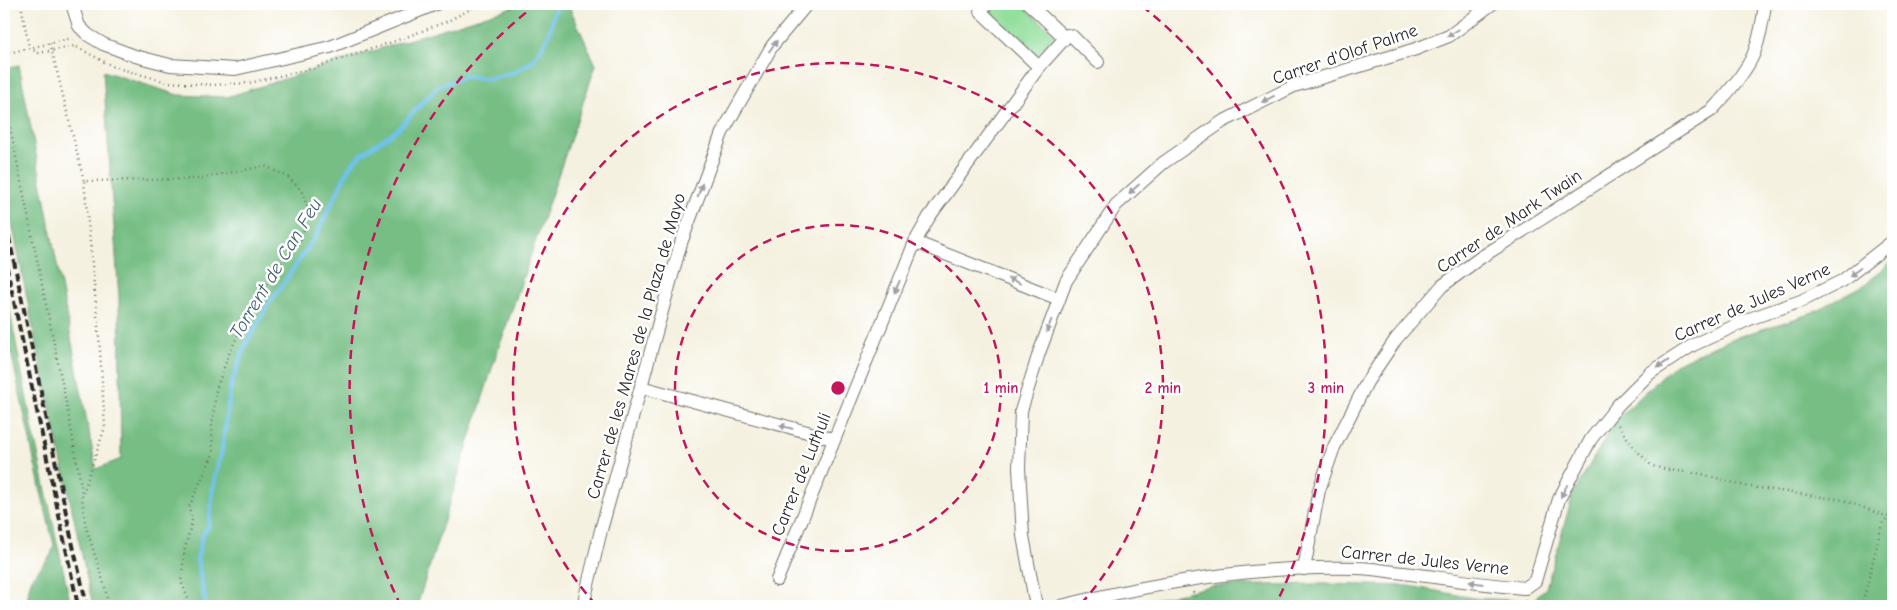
<svg xmlns="http://www.w3.org/2000/svg" width="1897" height="610" font-family="'Comic Neue',sans-serif">
	<style>
		.green { fill: #93df9c; stroke: #5f8564 }
		.forest { fill: #76be84; stroke: #507458 }
		.lines { fill: none; stroke-linecap: round; stroke-linejoin: round }
		.stream { stroke: #6fc2eb; stroke-width: 4.5 }
		.street-casing { stroke: #72706a; stroke-width: 14 }
		.path { stroke: #72706a; stroke-width: 2.5; stroke-dasharray: 1 4; stroke-linecap: butt }
		.street { stroke: #fff; stroke-width: 12 }
		.rail { stroke: #2b2b2b; stroke-width: 4; stroke-dasharray: 8 4; stroke-linecap: butt }
		.oneway { fill: #a0a0a0 }
		.ring { fill: none; stroke: #c2185b; stroke-width: 2.5; stroke-dasharray: 9 6 }
		.labels { text-anchor: middle; stroke-width: 5; stroke-linejoin: round; paint-order: stroke }
		.street-label { font-size: 18px; fill: #2b2b2b; stroke: #fff }
		.water-label { font-size: 19px; font-style: italic; fill: #43606e; stroke: #fff }
		.centre { fill: #c2185b; stroke: #fff; stroke-width: 2.5 }
		.ring-label { font-size: 15px; text-anchor: middle; font-weight: bold; fill: #c2185b; stroke: #fff; stroke-width: 5; stroke-linejoin: round; paint-order: stroke }
	</style>
	<rect width="100%" height="100%" fill="#fff"/>
	<filter id="ink" filterUnits="userSpaceOnUse"><feTurbulence type="fractalNoise" baseFrequency=".02" numOctaves="2"/><feDisplacementMap in="SourceGraphic" scale="10" xChannelSelector="R" yChannelSelector="G"/><feConvolveMatrix kernelMatrix="1 2 1 2 8 2 1 2 1" color-interpolation-filters="sRGB"/></filter>
	<filter id="wash" filterUnits="userSpaceOnUse"><feTurbulence type="fractalNoise" baseFrequency=".0096" numOctaves="4" result="noise"/><feDisplacementMap in="SourceGraphic" scale="20" xChannelSelector="R" yChannelSelector="G"/><feGaussianBlur stdDeviation="1.12" result="paint"/><feColorMatrix in="noise" values="0 0 0 0 0 0 0 0 0 0 0 0 0 0 0 0 0 1.4 0 .05"/><feComposite in="paint" operator="in"/></filter>
	<g filter="url(#wash)">
		<rect width="100%" height="100%" fill="#f5f1e0"/>
		<!-- green -->
		<path class="green" d="M996,4h25l34,31 -19,21 -48,-44z"/>
		<!-- forest -->
		<g class="forest">
			<path d="M522,4h46l28,61 -102,297 -77,244h-324l-56,-258 -33,-165v-115l15,-3 77,404 25,-10 -2,-161 -16,-227 75,24 49,2z"/>
			<path d="M1893,260v346h-766l84,-20 112,-2 87,2 63,12 59,3 14,-13 27,-94 42,-73 60,-57 56,-25 76,-24 59,-31z"/>
			<path d="M4,281l29,150 38,175h-44l2,-18 3,-10 19,-23 3,-10 -13,-53 -37,-173z"/>
		</g>
		<g class="lines">
			<!-- stream -->
			<path class="stream" d="M206,606l-9,-47 5,-22 7,-12 5,-43 8,-32 9,-66 15,-40 21,-37 49,-71 33,-68 11,-13 38,-26 39,-42 29,-11 23,3 26,-7 19,-12 14,-23 9,-33"/>
		</g>
	</g>
	<g filter="url(#ink)">
		<g class="lines">
			<defs>
				<g id="street">
					<path d="M72,4l7,22 9,9 15,9 32,12 35,9 65,4 95,-22 106,-43"/>
					<path d="M987,4l-7,7 59,56"/>
					<path d="M1065,38l2,-3 5,1 26,26"/>
					<path d="M915,242l144,57"/>
					<path d="M641,387l192,52"/>
					<path d="M1304,569l15,-79 15,-43 33,-65 29,-43 46,-53 38,-28 232,-148c14,-15 34,-37 42,-57 6,-15 9,-33 11,-49"/>
					<path d="M777,580l138,-338 14,-25 110,-150 26,-29 -36,-34"/>
					<path d="M583,606l18,-76 80,-287 41,-110 50,-87 35,-42"/>
					<path d="M1036,606l-13,-70 -4,-68 2,-57 18,-58 27,-72 50,-76 47,-42 59,-41 72,-36 122,-37 33,-13 43,-32"/>
					<path d="M1061,606c97,-24 198,-41 297,-38 15,0 31,4 46,5 40,5 80,12 121,15l10,-7 24,-82 32,-60 27,-34 32,-32 43,-28 59,-27 49,-17 41,-20 51,-40"/>
				</g>
			</defs>
			<!-- street casing -->
			<use href="#street" class="street-casing"/>
			<!-- path -->
			<g class="path">
				<path d="M21,4l8,44 10,5 36,-7 39,21 53,15 46,3 36,-2 65,-15 87,-29 47,-18 32,-17"/>
				<path d="M50,43l34,138 113,-2 68,-13 23,11 13,13 7,19 -3,16 -5,17 -10,10 -35,47 -27,57 -12,34 -4,36 1,28 -24,53 3,14 -7,27 -4,33 10,25"/>
				<path d="M4,54l69,-16"/>
				<path d="M4,98l65,319 12,69 4,38 20,63 3,19"/>
				<path d="M1618,425l17,24 17,17 17,4 33,4 43,12 98,14 45,17"/>
				<path d="M83,493l22,-66 -6,-91 -15,-155"/>
				<path d="M1193,592l8,14"/>
				<path d="M1526,600v6"/>
				<path d="M1862,606l20,-82 11,-13"/>
			</g>
			<!-- street -->
			<use href="#street" class="street"/>
			<!-- rail -->
			<g class="rail">
				<path d="M4,213l67,324 16,69"/>
				<path d="M4,254l74,352"/>
			</g>
		</g>
		<!-- one-way arrows -->
		<defs><path id="oneway-solid" d="M-6-.8H1V-3.2L6.5 0L1 3.2V.8H-6Z" transform="scale(1.25)"/></defs>
		<g class="oneway">
			<use href="#oneway-solid" transform="translate(1453 33) rotate(148)"/>
			<use href="#oneway-solid" transform="translate(773 46) rotate(-54)"/>
			<use href="#oneway-solid" transform="translate(1268 99) rotate(153)"/>
			<use href="#oneway-solid" transform="translate(1134 189) rotate(138)"/>
			<use href="#oneway-solid" transform="translate(700 190) rotate(-70)"/>
			<use href="#oneway-solid" transform="translate(1855 272) rotate(143)"/>
			<use href="#oneway-solid" transform="translate(1014 281) rotate(-158)"/>
			<use href="#oneway-solid" transform="translate(897 287) rotate(113)"/>
			<use href="#oneway-solid" transform="translate(1049 326) rotate(111)"/>
			<use href="#oneway-solid" transform="translate(1663 364) rotate(147)"/>
			<use href="#oneway-solid" transform="translate(786 427) rotate(-165)"/>
			<use href="#oneway-solid" transform="translate(1564 491) rotate(118)"/>
			<use href="#oneway-solid" transform="translate(1476 583) rotate(-172)"/>
		</g>
	</g>
	<!-- distance rings -->
	<g class="ring">
		<circle cx="838" cy="388" r="163"/>
		<path d="M596 605A325 325 0 1 1 1080 605"/>
		<path d="M401 606A488 488 0 0 1 534 6M1142 6A488 488 0 0 1 1275 606"/>
	</g>
	<g class="labels">
		<!-- street labels -->
		<g class="street-label">
			<text transform="translate(1345 54) rotate(-19)" y="6">Carrer d'Olof Palme</text>
			<text transform="translate(1509 221) rotate(-34)" y="6">Carrer de Mark Twain</text>
			<text transform="translate(1752 302) rotate(-24)" y="6">Carrer de Jules Verne</text>
			<text transform="translate(636 346) rotate(-74)" y="6">Carrer de les Mares de la Plaza de Mayo</text>
			<text transform="translate(801 474) rotate(-68)" y="6">Carrer de Luthuli</text>
			<text transform="translate(1425 560) rotate(6)" y="6">Carrer de Jules Verne</text>
		</g>
		<!-- water labels -->
		<g class="water-label">
			<text transform="translate(275 268) rotate(-59)" y="7">Torrent de Can Feu</text>
		</g>
	</g>
	<circle cx="838" cy="388" r="8" class="centre"/>
	<g class="ring-label">
		<text x="1001" y="393">1 min</text>
		<text x="1163" y="393">2 min</text>
		<text x="1326" y="393">3 min</text>
	</g>
	<!-- margin -->
	<rect width="1897" height="610" fill="none" stroke="#fff" stroke-width="20"/>
</svg>
